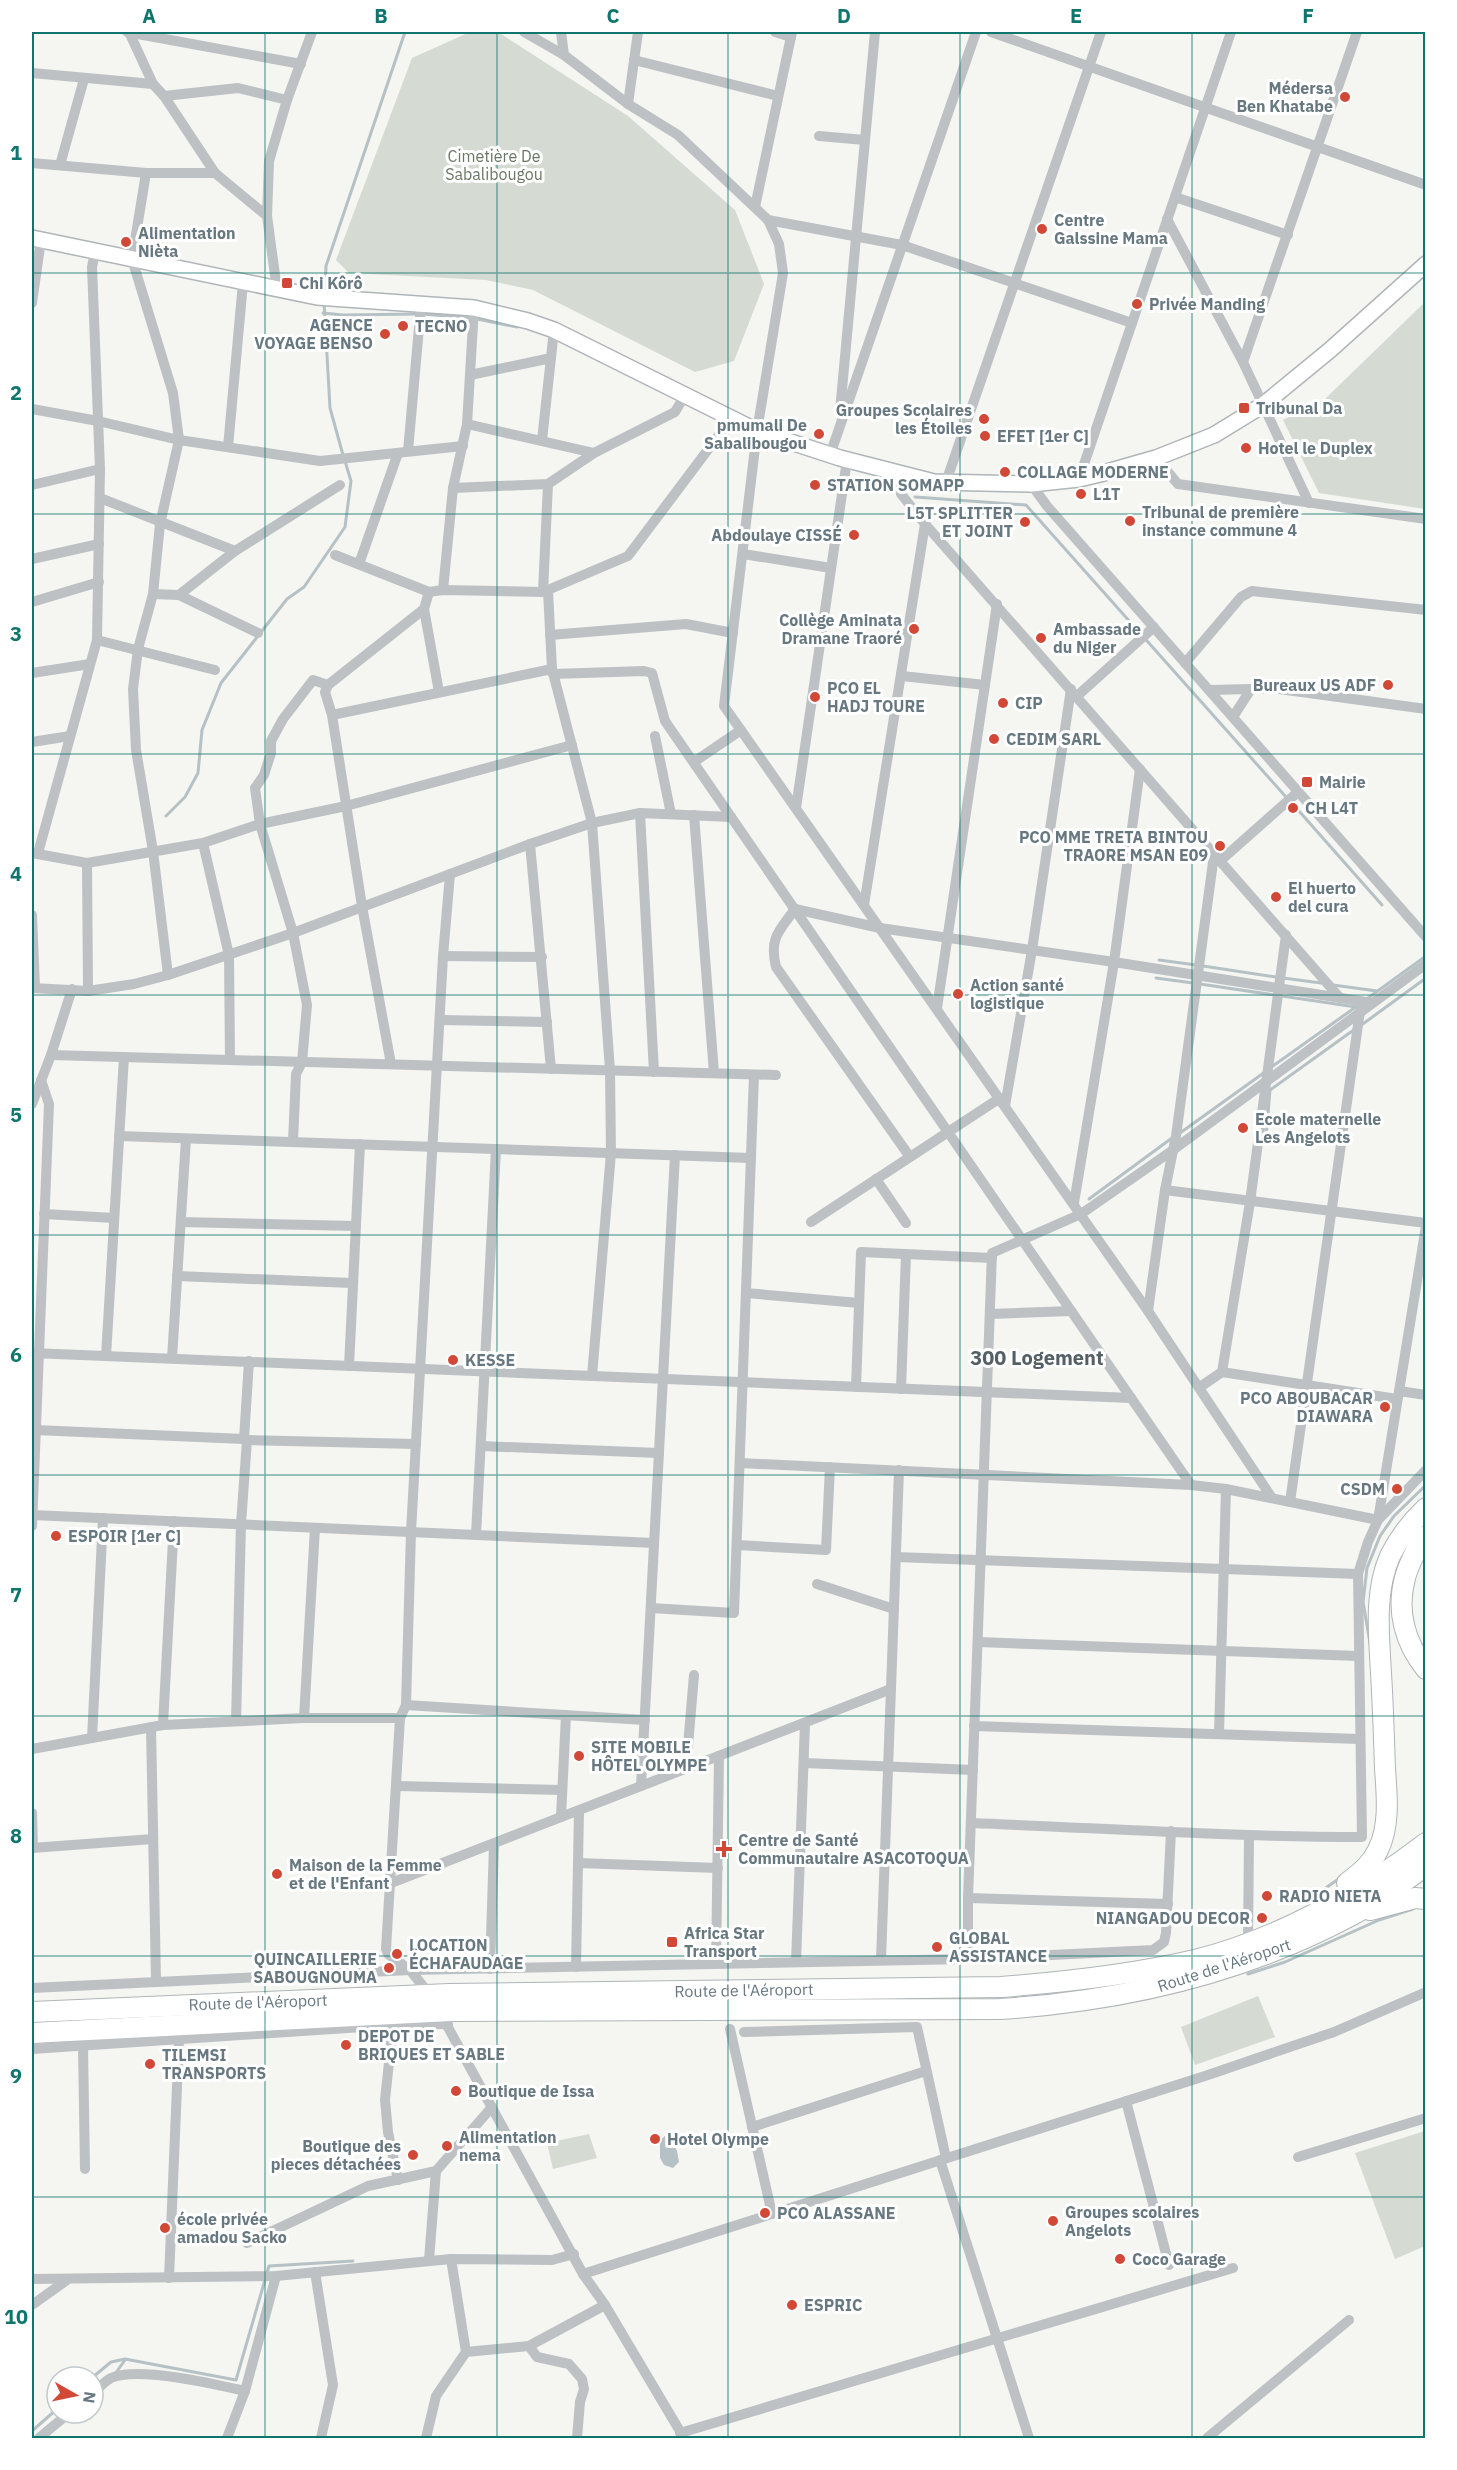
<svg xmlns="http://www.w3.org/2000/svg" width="1457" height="2470" font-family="'IBM Plex Sans',sans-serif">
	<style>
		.green { fill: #d5dad2 }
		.water { fill: #b5c1c4 }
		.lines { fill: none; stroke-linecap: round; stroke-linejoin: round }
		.stream { stroke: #b5c1c4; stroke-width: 3 }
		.secondary-casing { stroke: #afb5b8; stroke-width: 18 }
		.highway-casing { stroke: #b0b5b7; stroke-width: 22 }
		.street { stroke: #bdc1c4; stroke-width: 10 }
		.secondary { stroke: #fff; stroke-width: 15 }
		.highway { stroke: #fff; stroke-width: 20 }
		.grid { fill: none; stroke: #0f766e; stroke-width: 1.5; stroke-opacity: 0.55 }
		.poi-dot { fill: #d24836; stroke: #fff; stroke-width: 2 }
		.labels { text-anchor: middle; stroke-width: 6; stroke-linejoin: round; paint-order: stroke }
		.poi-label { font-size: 16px; font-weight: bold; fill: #677880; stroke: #fff; text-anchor: start }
		.park-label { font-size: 16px; fill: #6b7865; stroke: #fff }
		.street-label { font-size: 16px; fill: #677880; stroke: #fff }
		.quarter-label { font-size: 20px; font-weight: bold; fill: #546066; stroke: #fff }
		.neatline { fill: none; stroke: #0f766e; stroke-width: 2 }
		.grid-label { font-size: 20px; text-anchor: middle; font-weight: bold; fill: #0f766e }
	</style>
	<rect width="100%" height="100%" fill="#f5f5f2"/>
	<!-- green -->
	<g class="green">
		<path d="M470,32h28l130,84 107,94 29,74 -30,77 -39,11 -162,-82 -47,-10 -137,-7 -13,-13 76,-202z"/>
		<path d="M1425,302v207l-106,-16 -36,-73 42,-21z"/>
		<path d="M1258,1996l17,41 -80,28 -14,-38z"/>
		<path d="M1425,2131v115l-30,13 -40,-106z"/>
		<path d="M589,2134l8,24 -44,11 -6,-26z"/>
	</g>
	<!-- water -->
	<path class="water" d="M665,2136l6,2 6,13 2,11 -6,6 -9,-3 -4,-7v-18z"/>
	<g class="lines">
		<!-- stream -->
		<g class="stream">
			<path d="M325,292l1,-26 79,-234"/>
			<path d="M324,302l6,106 13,47"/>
			<path d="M323,313l20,2 74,-1"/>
			<path d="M423,314l48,4"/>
			<path d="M477,319l40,8"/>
			<path d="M915,497l111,8 260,292"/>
			<path d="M1291,802l91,103"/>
			<path d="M166,816l19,-19 13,-24 4,-43 19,-47 66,-84 17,-12 41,-60 6,-46 -6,-20"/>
			<path d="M1159,960l37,5"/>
			<path d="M1203,966l73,11"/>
			<path d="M1156,978l37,5"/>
			<path d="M1283,978l38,5"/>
			<path d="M1200,984l156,23"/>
			<path d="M1333,985l44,6"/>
			<path d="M1368,998l58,-42"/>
			<path d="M1360,1026l66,-48"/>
			<path d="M1270,1068l90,-64"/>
			<path d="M1180,1133l85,-61"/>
			<path d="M1266,1137l4,-47 85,-61"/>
			<path d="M1089,1199l83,-61"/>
			<path d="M1370,1643l-7,-41 4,-34 13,-32 14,-20 32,-31"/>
			<path d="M1314,1896l26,-18"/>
			<path d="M1248,1974l37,-12 94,-42 34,-11"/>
			<path d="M115,2374l10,-14"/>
			<path d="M93,2377l18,-15 14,-3 111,21 33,-114 84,-5"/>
			<path d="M32,2431l25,-22"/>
		</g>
		<defs>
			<path id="secondary" d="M32,238l285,59 157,11 54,13 26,9 203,101 83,27 94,24 97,2 48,-5 21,-5 56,-16 58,-23 49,-30 67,-55 96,-86"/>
			<g id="highway">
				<path d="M1426,1536l-4,3c-6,12 -14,26 -17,39 -9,33 0,65 21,91"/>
				<path d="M1347,1883c13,-10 24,-18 31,-33 12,-24 9,-54 7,-81 -1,-32 -2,-64 -4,-96 -2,-38 -7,-81 9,-117 9,-18 21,-34 36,-48"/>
				<path d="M1370,1910l45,-12 11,1"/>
				<path d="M32,2012l417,-18 552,-7c65,-5 130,-12 194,-27 81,-20 165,-66 231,-117"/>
				<path d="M32,2033l418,-22 550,-2c123,-8 245,-36 354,-95 25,-13 48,-32 72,-48"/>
			</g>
		</defs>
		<!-- secondary casing -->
		<use href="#secondary" class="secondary-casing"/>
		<!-- highway casing -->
		<use href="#highway" class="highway-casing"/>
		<!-- street -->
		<g class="street">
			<path d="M127,32l174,32"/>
			<path d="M129,32l24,52 11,12 51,77 52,43 10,74"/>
			<path d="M524,32l40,23 64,49 50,31 90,85 134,25 230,78"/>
			<path d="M561,32l3,23"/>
			<path d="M775,32l16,5"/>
			<path d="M991,32l435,153"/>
			<path d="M634,60l144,36"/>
			<path d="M32,73l121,11"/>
			<path d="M164,96l74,-8 49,12"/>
			<path d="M628,104l10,-72"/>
			<path d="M819,136l46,4"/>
			<path d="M32,163l114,10h69"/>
			<path d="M60,165l24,-86"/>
			<path d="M146,173l-14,86 41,134 6,47 -19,84 -7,70 -15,55 -5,40 3,61 17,101 15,124"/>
			<path d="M1175,197l113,38"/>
			<path d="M755,207l37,-175"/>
			<path d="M267,216l2,-55 18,-61 25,-68"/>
			<path d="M1167,219l76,143 66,141"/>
			<path d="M768,220l11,24 4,29 -26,158 -33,275 424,605 124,187"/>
			<path d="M32,303l9,-63"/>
			<path d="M1243,362l114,-330"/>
			<path d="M470,375l81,-17"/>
			<path d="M32,409l66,12 81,19 141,21 143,-15"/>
			<path d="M840,411l35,-379"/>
			<path d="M467,424l127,29"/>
			<path d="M542,440l12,-110"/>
			<path d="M228,447l15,-164"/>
			<path d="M408,451l13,-146"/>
			<path d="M830,455l146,-423"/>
			<path d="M1156,458l22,26 248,35"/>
			<path d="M897,473l4,21 24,30 415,474"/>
			<path d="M1079,479l152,-447"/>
			<path d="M946,482l155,-450"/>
			<path d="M1031,484l16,22 379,431"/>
			<path d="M32,485l68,-16"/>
			<path d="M453,488l95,-4 46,-31 81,-41 10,-17"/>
			<path d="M100,498l135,53"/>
			<path d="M743,554l88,14"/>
			<path d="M335,555l94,37"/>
			<path d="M32,559l67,-15"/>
			<path d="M359,564l39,-111"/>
			<path d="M443,590l10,-102 14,-64 7,-116"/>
			<path d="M548,591l4,78 40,154 18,247 1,83 -19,223"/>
			<path d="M543,592l5,-108"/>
			<path d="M153,594l26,1 79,38"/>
			<path d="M179,595l56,-44 105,-66"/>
			<path d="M32,602l67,-20"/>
			<path d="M424,609l15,83"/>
			<path d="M550,635l136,-11 47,9"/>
			<path d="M97,640l118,30"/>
			<path d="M1185,663l56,-66 11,-6 174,19"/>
			<path d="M32,673l58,-9"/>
			<path d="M553,674l91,-3 8,2 13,48 526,764"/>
			<path d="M902,676l83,9"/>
			<path d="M1209,690l42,-1"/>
			<path d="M1077,696l77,-69"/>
			<path d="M332,715l220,-46"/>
			<path d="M1233,717l18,-28 21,-1 154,21"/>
			<path d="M655,736l16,78"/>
			<path d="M32,742l38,-6"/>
			<path d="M694,762l47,-32"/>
			<path d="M796,808l51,-348"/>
			<path d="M640,813l14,259"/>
			<path d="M694,815l20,258"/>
			<path d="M203,843l26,112 1,105"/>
			<path d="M530,844l21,225"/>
			<path d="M32,853l55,10 116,-20 57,-19 86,-18 226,-61"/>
			<path d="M38,853l59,-213 3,-171 -8,-202 3,-15"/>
			<path d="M1220,861l78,-69"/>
			<path d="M87,863l1,128"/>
			<path d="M864,905l61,-381"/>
			<path d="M32,915l3,72"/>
			<path d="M443,956l99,1"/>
			<path d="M32,988l56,3 46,-7 34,-9 125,-42 237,-89 62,-21 48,-10 91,4"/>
			<path d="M937,1008l60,-404"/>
			<path d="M440,1020l107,2"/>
			<path d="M51,1055l725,20"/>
			<path d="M391,1064l-29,-158 -30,-191 -7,-23 3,-7 96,-76 5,-17 14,-2 100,2 85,-36 103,-137"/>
			<path d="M32,1104l19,-49 21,-66"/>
			<path d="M1005,1106l27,-156 39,-261"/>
			<path d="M119,1136l632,22"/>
			<path d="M293,1142l3,-68 6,-12 5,-57 -14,-72 -33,-109 -5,-36 9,-13 7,-22v-12l12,-22 30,-39 15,5"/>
			<path d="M910,1157l-134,-190c-7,-29 3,-36 19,-58l85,19 234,34 258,41"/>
			<path d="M876,1179l30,44"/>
			<path d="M1165,1190l261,33"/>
			<path d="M1074,1203l40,-241 26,-193"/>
			<path d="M44,1214l70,4"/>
			<path d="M181,1222l175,4"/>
			<path d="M811,1222l189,-124"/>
			<path d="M177,1276l175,7"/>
			<path d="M746,1293l113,10"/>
			<path d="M1148,1311l17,-121 11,-54 38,-281"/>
			<path d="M990,1314l81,-3"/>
			<path d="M32,1353l1099,45"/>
			<path d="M106,1356l18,-299"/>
			<path d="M172,1358l14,-219"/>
			<path d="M349,1366l11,-222"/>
			<path d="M1222,1372l28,-170 36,-267"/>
			<path d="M856,1387l5,-135 131,6"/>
			<path d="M1200,1387l22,-15 175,27"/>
			<path d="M901,1389l5,-135"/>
			<path d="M1399,1391l27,4"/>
			<path d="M35,1430l209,9"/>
			<path d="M247,1440l169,4"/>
			<path d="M481,1446l178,7"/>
			<path d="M740,1463l451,22 35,4 152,31 48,-294"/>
			<path d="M1290,1502l70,-491"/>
			<path d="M32,1515l622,28"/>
			<path d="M32,1526l17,-422 -8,-24"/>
			<path d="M476,1535l20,-386"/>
			<path d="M737,1545l89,5 4,-83"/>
			<path d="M896,1557l462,17"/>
			<path d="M817,1584l77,25"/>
			<path d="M651,1608l83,5 20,-538"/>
			<path d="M978,1642l380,14"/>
			<path d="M406,1705l239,15"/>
			<path d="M304,1718l11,-190"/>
			<path d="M236,1721l5,-197 6,-84 -3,-1 5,-78"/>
			<path d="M163,1725l11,-204"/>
			<path d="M974,1726l385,13"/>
			<path d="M151,1727l5,254"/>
			<path d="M1219,1734l7,-245"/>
			<path d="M92,1738l11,-220"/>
			<path d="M32,1749l131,-24 141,-7h96"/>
			<path d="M804,1763l169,7"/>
			<path d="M686,1769l8,-94"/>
			<path d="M397,1786l165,4"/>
			<path d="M641,1786l34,-631"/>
			<path d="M32,1813l1,35"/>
			<path d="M561,1817l5,-102"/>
			<path d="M971,1823c130,5 260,14 391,14l-4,-263 10,-32 10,-22 48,-50"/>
			<path d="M32,1848l121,-9"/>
			<path d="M578,1863l140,5"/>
			<path d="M391,1883l500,-194"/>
			<path d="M968,1898l200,6"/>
			<path d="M1248,1942l1,-105"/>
			<path d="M968,1959v-61l24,-645 89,-39 92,-64 253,-186"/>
			<path d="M881,1960l18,-490"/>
			<path d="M796,1962l9,-239"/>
			<path d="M716,1964l3,-208"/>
			<path d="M576,1967l3,-156"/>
			<path d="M490,1969l4,-125"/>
			<path d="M32,1988l378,-18 558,-11 185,-9 11,-8 2,-9 5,-102"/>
			<path d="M431,1996l-21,-26 -22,-16 -2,-5 14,-231 6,-13 5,-173 32,-576 7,-82"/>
			<path d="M438,2009l145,265 22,31 79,133"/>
			<path d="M393,2025l-8,75 3,32 10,48"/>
			<path d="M730,2029l42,185"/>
			<path d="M744,2032l173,-5 29,131"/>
			<path d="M83,2046l2,123"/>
			<path d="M32,2049l361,-24 55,-1"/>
			<path d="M1126,2101l43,164"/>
			<path d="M752,2127l174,-56"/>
			<path d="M1298,2157l128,-39"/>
			<path d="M940,2160l89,278"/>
			<path d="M247,2243l121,-57 68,-15"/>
			<path d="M429,2260l7,-89 56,-64"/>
			<path d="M315,2272l18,113 -12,53"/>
			<path d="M583,2274l622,-198 129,-44 92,-40"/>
			<path d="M169,2278l10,-239"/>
			<path d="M32,2279l244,-3 175,-17 101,1 22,-6"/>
			<path d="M32,2305l35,-25"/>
			<path d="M529,2346l8,11 32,7 13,15 2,10 -4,13 -3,36"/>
			<path d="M466,2352l63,-6 76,-41"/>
			<path d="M93,2393c5,-4 12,-12 18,-15 27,-12 104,6 134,13"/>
			<path d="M680,2433l553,-165"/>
			<path d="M39,2438l30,-25"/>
			<path d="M227,2438l18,-47 31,-115"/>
			<path d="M426,2438l10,-42 30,-44 -15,-93"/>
			<path d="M1207,2438l142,-118"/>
		</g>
		<!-- secondary -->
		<use href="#secondary" class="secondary"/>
		<!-- highway -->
		<use href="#highway" class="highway"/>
	</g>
	<!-- grid -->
	<path class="grid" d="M265,32v2406M497,32v2406M728,32v2406M960,32v2406M1192,32v2406M32,273h1394M32,514h1394M32,754h1394M32,995h1394M32,1235h1394M32,1475h1394M32,1716h1394M32,1956h1394M32,2197h1394"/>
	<!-- markers -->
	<g class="poi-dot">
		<circle cx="1345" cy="97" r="6"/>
		<circle cx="1042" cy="229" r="6"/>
		<circle cx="126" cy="242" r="6"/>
		<rect x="281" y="277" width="12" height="12" rx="3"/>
		<circle cx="1137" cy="304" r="6"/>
		<circle cx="403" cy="326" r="6"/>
		<circle cx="385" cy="334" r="6"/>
		<rect x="1238" y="402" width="12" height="12" rx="3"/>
		<circle cx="984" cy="419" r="6"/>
		<circle cx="819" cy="434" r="6"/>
		<circle cx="985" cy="436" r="6"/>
		<circle cx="1246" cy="448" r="6"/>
		<circle cx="1005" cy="472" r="6"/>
		<circle cx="815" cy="485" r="6"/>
		<circle cx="1081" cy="494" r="6"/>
		<circle cx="1130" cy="521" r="6"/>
		<circle cx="1025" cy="522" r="6"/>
		<circle cx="854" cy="535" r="6"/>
		<circle cx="914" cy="629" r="6"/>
		<circle cx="1041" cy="638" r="6"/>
		<circle cx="1388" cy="685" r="6"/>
		<circle cx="815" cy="697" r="6"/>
		<circle cx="1003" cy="703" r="6"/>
		<circle cx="994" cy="739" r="6"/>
		<rect x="1301" y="776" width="12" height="12" rx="3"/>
		<circle cx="1293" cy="808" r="6"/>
		<circle cx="1220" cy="846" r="6"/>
		<circle cx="1276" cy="897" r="6"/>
		<circle cx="958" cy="994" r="6"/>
		<circle cx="1243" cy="1128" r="6"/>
		<circle cx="453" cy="1360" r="6"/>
		<circle cx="1385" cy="1407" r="6"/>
		<circle cx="1397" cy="1489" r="6"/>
		<circle cx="56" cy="1536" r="6"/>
		<circle cx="579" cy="1756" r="6"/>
		<path d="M721 1840h6v6h6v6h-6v6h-6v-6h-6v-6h6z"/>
		<circle cx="277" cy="1874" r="6"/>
		<circle cx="1267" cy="1896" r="6"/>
		<circle cx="1262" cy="1918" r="6"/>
		<rect x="666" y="1936" width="12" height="12" rx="3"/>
		<circle cx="937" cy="1947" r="6"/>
		<circle cx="397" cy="1954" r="6"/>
		<circle cx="389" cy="1968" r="6"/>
		<circle cx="346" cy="2045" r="6"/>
		<circle cx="150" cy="2064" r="6"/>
		<circle cx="456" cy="2091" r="6"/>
		<circle cx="655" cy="2139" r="6"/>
		<circle cx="447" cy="2146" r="6"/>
		<circle cx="413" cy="2155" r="6"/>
		<circle cx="765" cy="2213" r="6"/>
		<circle cx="1053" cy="2221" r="6"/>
		<circle cx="165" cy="2228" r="6"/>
		<circle cx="1120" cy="2259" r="6"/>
		<circle cx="792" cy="2305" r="6"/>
	</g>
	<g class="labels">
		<!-- poi labels -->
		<g class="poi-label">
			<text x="1333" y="94" text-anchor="end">Médersa<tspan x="1333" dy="18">Ben Khatabe</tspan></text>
			<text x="1054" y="226">Centre<tspan x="1054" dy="18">Galssine Mama</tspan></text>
			<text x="138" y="239">Alimentation<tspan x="138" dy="18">Nièta</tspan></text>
			<text x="299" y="289">Chi Kôrô</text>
			<text x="1149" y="310">Privée Manding</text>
			<text x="373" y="331" text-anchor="end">AGENCE<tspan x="373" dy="18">VOYAGE BENSO</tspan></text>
			<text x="415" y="332">TECNO</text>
			<text x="1256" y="414">Tribunal Da</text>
			<text x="972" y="416" text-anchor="end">Groupes Scolaires<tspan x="972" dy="18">les Étoiles</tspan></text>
			<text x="807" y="431" text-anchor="end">pmumali De<tspan x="807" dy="18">Sabalibougou</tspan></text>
			<text x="997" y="442">EFET [1er C]</text>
			<text x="1258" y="454">Hotel le Duplex</text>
			<text x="1017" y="478">COLLAGE MODERNE</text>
			<text x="827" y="491">STATION SOMAPP</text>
			<text x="1093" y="500">L1T</text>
			<text x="1142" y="518">Tribunal de première<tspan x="1142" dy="18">instance commune 4</tspan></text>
			<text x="1013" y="519" text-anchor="end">L5T SPLITTER<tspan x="1013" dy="18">ET JOINT</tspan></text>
			<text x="842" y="541" text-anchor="end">Abdoulaye CISSÉ</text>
			<text x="902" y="626" text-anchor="end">Collège Aminata<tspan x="902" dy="18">Dramane Traoré</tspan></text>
			<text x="1053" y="635">Ambassade<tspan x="1053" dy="18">du Niger</tspan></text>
			<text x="1376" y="691" text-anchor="end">Bureaux US ADF</text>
			<text x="827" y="694">PCO EL<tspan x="827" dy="18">HADJ TOURE</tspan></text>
			<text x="1015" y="709">CIP</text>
			<text x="1006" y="745">CEDIM SARL</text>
			<text x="1319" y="788">Mairie</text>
			<text x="1305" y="814">CH L4T</text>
			<text x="1208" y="843" text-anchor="end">PCO MME TRETA BINTOU<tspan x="1208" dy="18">TRAORE MSAN E09</tspan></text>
			<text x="1288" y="894">El huerto<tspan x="1288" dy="18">del cura</tspan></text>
			<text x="970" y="991">Action santé<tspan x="970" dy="18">logistique</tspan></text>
			<text x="1255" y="1125">Ecole maternelle<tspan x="1255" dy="18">Les Angelots</tspan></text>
			<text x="465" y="1366">KESSE</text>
			<text x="1373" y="1404" text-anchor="end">PCO ABOUBACAR<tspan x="1373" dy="18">DIAWARA</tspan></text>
			<text x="1385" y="1495" text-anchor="end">CSDM</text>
			<text x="68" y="1542">ESPOIR [1er C]</text>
			<text x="591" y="1753">SITE MOBILE<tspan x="591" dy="18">HÔTEL OLYMPE</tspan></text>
			<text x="738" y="1846">Centre de Santé<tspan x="738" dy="18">Communautaire ASACOTOQUA</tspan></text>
			<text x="289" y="1871">Maison de la Femme<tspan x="289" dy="18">et de l'Enfant</tspan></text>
			<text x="1279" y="1902">RADIO NIETA</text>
			<text x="1250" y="1924" text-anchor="end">NIANGADOU DECOR</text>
			<text x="684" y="1939">Africa Star<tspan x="684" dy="18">Transport</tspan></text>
			<text x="949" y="1944">GLOBAL<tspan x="949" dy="18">ASSISTANCE</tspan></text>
			<text x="409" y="1951">LOCATION<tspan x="409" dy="18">ÉCHAFAUDAGE</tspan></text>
			<text x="377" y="1965" text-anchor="end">QUINCAILLERIE<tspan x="377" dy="18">SABOUGNOUMA</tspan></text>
			<text x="358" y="2042">DEPOT DE<tspan x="358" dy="18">BRIQUES ET SABLE</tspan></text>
			<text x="162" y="2061">TILEMSI<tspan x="162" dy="18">TRANSPORTS</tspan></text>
			<text x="468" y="2097">Boutique de Issa</text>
			<text x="459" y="2143">Alimentation<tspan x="459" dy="18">nema</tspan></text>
			<text x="667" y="2145">Hotel Olympe</text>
			<text x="401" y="2152" text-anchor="end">Boutique des<tspan x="401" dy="18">pieces détachées</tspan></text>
			<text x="1065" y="2218">Groupes scolaires<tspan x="1065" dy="18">Angelots</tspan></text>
			<text x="777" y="2219">PCO ALASSANE</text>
			<text x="177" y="2225">école privée<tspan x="177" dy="18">amadou Sacko</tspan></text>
			<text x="1132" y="2265">Coco Garage</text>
			<text x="804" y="2311">ESPRIC</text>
		</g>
		<!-- park labels -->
		<g class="park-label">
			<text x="494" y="162">Cimetière De<tspan x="494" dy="18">Sabalibougou</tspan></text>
		</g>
		<!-- street labels -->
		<g class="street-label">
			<text transform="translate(1224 1965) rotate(-18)" y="6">Route de l'Aéroport</text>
			<text transform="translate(744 1990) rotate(-1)" y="6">Route de l'Aéroport</text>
			<text transform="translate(258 2002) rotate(-2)" y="6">Route de l'Aéroport</text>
		</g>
		<!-- quarter labels -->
		<g class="quarter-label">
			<text x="1037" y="1365">300 Logement</text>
		</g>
	</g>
	<!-- border -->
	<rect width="1457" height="2470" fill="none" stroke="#ffffff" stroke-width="66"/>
	<!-- north arrow -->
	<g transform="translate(75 2395) rotate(99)"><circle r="28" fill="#ffffff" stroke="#c2c9cc" stroke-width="1.5"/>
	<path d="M0-4.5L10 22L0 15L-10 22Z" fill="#d24836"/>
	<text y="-9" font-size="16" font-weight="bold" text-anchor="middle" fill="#677880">N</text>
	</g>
	<rect x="33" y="33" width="1391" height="2404" class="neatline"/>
	<g class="grid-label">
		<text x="149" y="23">A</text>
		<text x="381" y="23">B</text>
		<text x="613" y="23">C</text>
		<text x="844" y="23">D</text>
		<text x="1076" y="23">E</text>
		<text x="1308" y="23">F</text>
		<text x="16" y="160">1</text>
		<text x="16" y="400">2</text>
		<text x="16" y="641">3</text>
		<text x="16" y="881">4</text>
		<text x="16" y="1122">5</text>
		<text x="16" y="1362">6</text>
		<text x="16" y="1602">7</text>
		<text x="16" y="1843">8</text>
		<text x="16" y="2083">9</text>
		<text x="16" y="2324">10</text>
	</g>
</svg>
